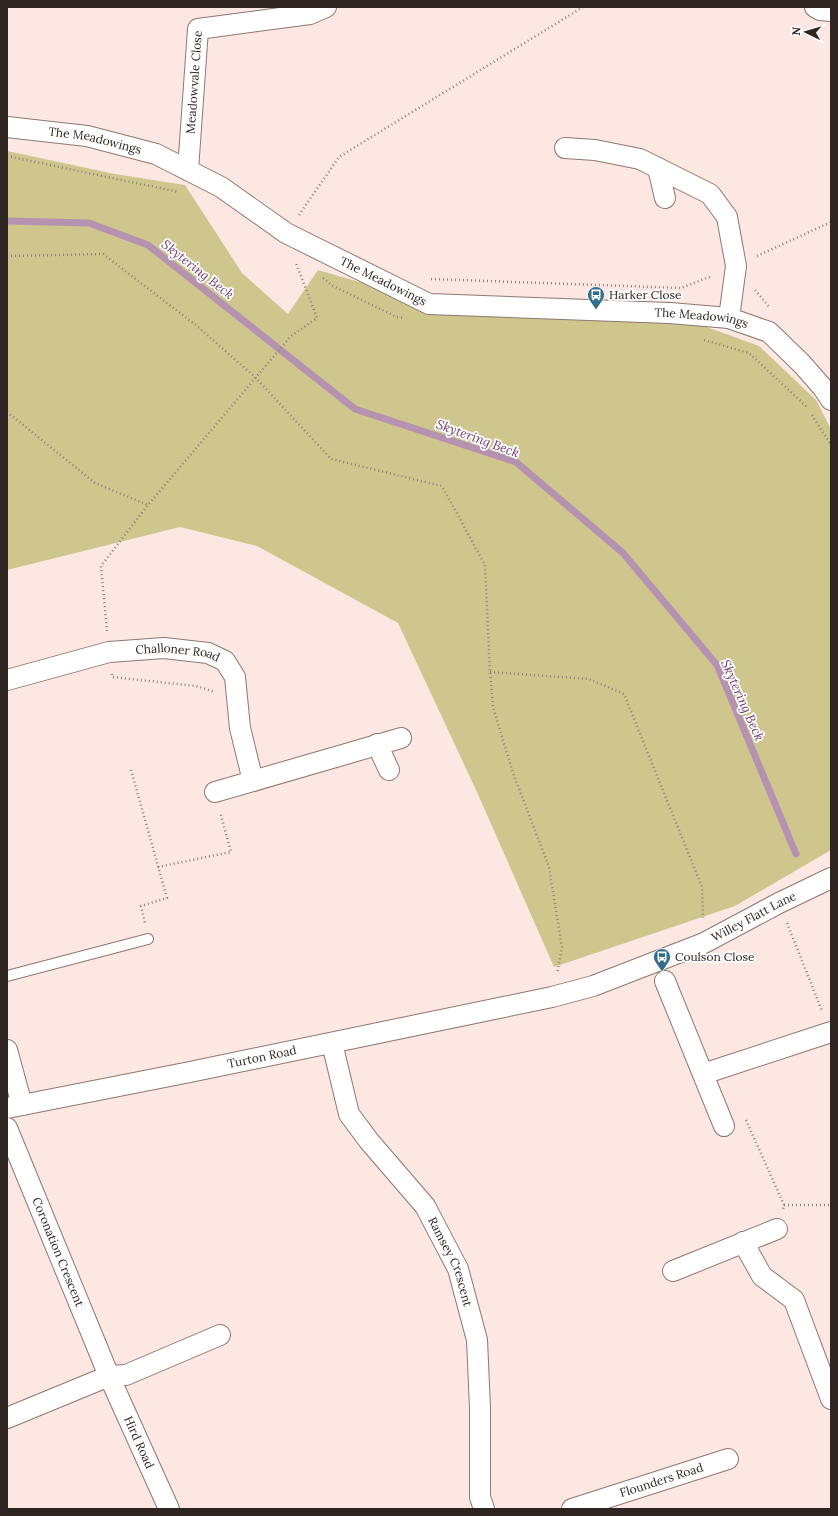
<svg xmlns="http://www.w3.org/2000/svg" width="838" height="1516" font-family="Lora,serif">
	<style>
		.green { fill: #cfc68e }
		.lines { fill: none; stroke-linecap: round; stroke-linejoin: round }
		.stream { stroke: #b593b0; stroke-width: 7 }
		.lane-casing { stroke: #8e7771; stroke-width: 12 }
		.street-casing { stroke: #8e7771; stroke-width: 22 }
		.path { stroke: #8e7f7b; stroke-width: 2.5; stroke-dasharray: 1 3; stroke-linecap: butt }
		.lane { stroke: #fff; stroke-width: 10 }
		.street { stroke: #fff; stroke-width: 20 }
		.labels { text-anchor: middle; stroke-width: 3.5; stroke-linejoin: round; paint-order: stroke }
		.street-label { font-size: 12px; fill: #2e2422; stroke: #fff }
		.poi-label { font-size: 12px; fill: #2e2422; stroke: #fff; text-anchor: start }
		.water-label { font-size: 13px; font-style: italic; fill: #743e73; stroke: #fff }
	</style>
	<rect width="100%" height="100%" fill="#fce7e2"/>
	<!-- green -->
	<path class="green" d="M7,151l108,23 70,11 57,88 46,41 30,-44 96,28 290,28 55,20 57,54 15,29v421l-96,56 -181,61 -77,-175 -79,-169 -141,-77 -77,-19 -173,43z"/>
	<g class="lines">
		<!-- stream -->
		<path class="stream" d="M7,221l82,2 59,22 207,164 161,53 107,91 94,112 79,189"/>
		<defs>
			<path id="lane" d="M7,976l141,-37"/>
			<g id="street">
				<path d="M815,7l5,3 11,1"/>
				<path id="s1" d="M7,127l80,9 69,18 65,33 65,46 143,71 241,9 59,5 40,14 33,32 21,24 8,12"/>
				<path d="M565,148l30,2 45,9 70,35 17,23 9,49 -7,52"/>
				<path d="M658,168l7,30"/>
				<path id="s2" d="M188,170l10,-141 112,-15 16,-7"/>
				<path id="s3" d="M7,680l102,-28 55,-4 44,5 17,8 10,16 5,51 13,53"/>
				<path d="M377,744l12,26"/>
				<path d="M215,792l186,-54"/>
				<path d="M665,981l59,145"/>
				<path id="s4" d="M332,1043l17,71 20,27 56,65 33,63 19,71 3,68v89l4,12"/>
				<path d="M7,1050l15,55"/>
				<path d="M703,1074l128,-42"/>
				<path id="s5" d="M7,1108l183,-36 362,-75 41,-11 111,-43 75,-40 52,-25"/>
				<path id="s6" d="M7,1128l102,248 60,133"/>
				<path d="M743,1242l19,34 32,24 37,99"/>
				<path d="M673,1271l104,-42"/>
				<path d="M7,1418l102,-42 17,-1 94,-40"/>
				<path id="s7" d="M572,1509l156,-50"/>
			</g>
		</defs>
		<!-- lane casing -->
		<use href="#lane" class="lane-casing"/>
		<!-- street casing -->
		<use href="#street" class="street-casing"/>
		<!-- path -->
		<g class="path">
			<path d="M7,156l172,36"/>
			<path d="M299,215l40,-58 244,-150"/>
			<path d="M7,256l96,-2 94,72 58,51 76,82 111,27 43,79 5,107 3,35 20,66 36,94 13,80 -5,27"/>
			<path d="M757,256l74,-34"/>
			<path d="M323,278l10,8 64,31 7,1"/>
			<path d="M431,279l250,9 31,-12"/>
			<path d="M755,290l15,18"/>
			<path d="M704,340l45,13 58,54"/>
			<path d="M7,412l88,71 53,22"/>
			<path d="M812,415l19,30"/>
			<path d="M107,631l-6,-65 47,-61 143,-169 26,-18 -21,-55"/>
			<path d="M490,672l99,7 35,15 78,193 1,31"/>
			<path d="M112,674v3l84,9 19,6"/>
			<path d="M131,770l36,128 -26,8 4,17"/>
			<path d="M158,867l73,-15 -11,-40"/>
			<path d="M787,923l35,88"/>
			<path d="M746,1120l38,85 -1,4"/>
			<path d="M784,1205h47"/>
		</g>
		<!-- lane -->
		<use href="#lane" class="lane"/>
		<!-- street -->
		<use href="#street" class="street"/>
	</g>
	<!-- icons -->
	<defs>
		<symbol id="bus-pin" viewBox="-11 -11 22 30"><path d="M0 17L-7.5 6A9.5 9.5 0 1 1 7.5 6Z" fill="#346d87" stroke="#fff"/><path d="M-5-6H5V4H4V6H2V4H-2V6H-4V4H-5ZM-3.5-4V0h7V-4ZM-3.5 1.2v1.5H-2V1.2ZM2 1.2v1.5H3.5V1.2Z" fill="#fff"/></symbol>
	</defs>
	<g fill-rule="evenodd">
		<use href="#bus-pin" x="586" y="285" width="20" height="27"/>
		<use href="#bus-pin" x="652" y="947" width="20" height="27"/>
	</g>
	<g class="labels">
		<!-- street labels -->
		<g class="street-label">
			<text dy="4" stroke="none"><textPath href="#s2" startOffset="88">Meadowvale Close</textPath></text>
			<text dy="4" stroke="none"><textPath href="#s1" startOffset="89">The Meadowings</textPath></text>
			<text dy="4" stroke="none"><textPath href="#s1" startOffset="413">The Meadowings</textPath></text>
			<text dy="4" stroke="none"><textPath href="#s1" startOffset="737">The Meadowings</textPath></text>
			<text dy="4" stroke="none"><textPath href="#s3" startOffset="175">Challoner Road</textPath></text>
			<text dy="4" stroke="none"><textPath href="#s5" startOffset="774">Willey Flatt Lane</textPath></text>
			<text dy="4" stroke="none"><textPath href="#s5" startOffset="260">Turton Road</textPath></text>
			<text dy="4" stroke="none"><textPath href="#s6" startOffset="134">Coronation Crescent</textPath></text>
			<text dy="4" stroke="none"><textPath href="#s4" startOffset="254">Ramsey Crescent</textPath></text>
			<text dy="4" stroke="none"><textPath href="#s6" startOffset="341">Hird Road</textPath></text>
			<text dy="4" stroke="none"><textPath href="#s7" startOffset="94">Flounders Road</textPath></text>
		</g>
		<!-- poi labels -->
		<g class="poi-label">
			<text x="609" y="299">Harker Close</text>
			<text x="675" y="961">Coulson Close</text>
		</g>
		<!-- water labels -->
		<g class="water-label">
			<text transform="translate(198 269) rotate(38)" y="5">Skytering Beck</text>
			<text transform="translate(478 438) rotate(20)" y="5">Skytering Beck</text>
			<text transform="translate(743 700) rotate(66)" y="5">Skytering Beck</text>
		</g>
	</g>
	<!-- border -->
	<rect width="838" height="1516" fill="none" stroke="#2e2422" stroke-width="16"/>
	<!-- north arrow -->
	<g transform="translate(806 32) rotate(275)" stroke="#ffffff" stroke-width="3" paint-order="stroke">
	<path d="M0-3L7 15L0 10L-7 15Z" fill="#2e2422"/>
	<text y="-6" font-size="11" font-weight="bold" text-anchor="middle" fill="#2e2422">N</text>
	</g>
</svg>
